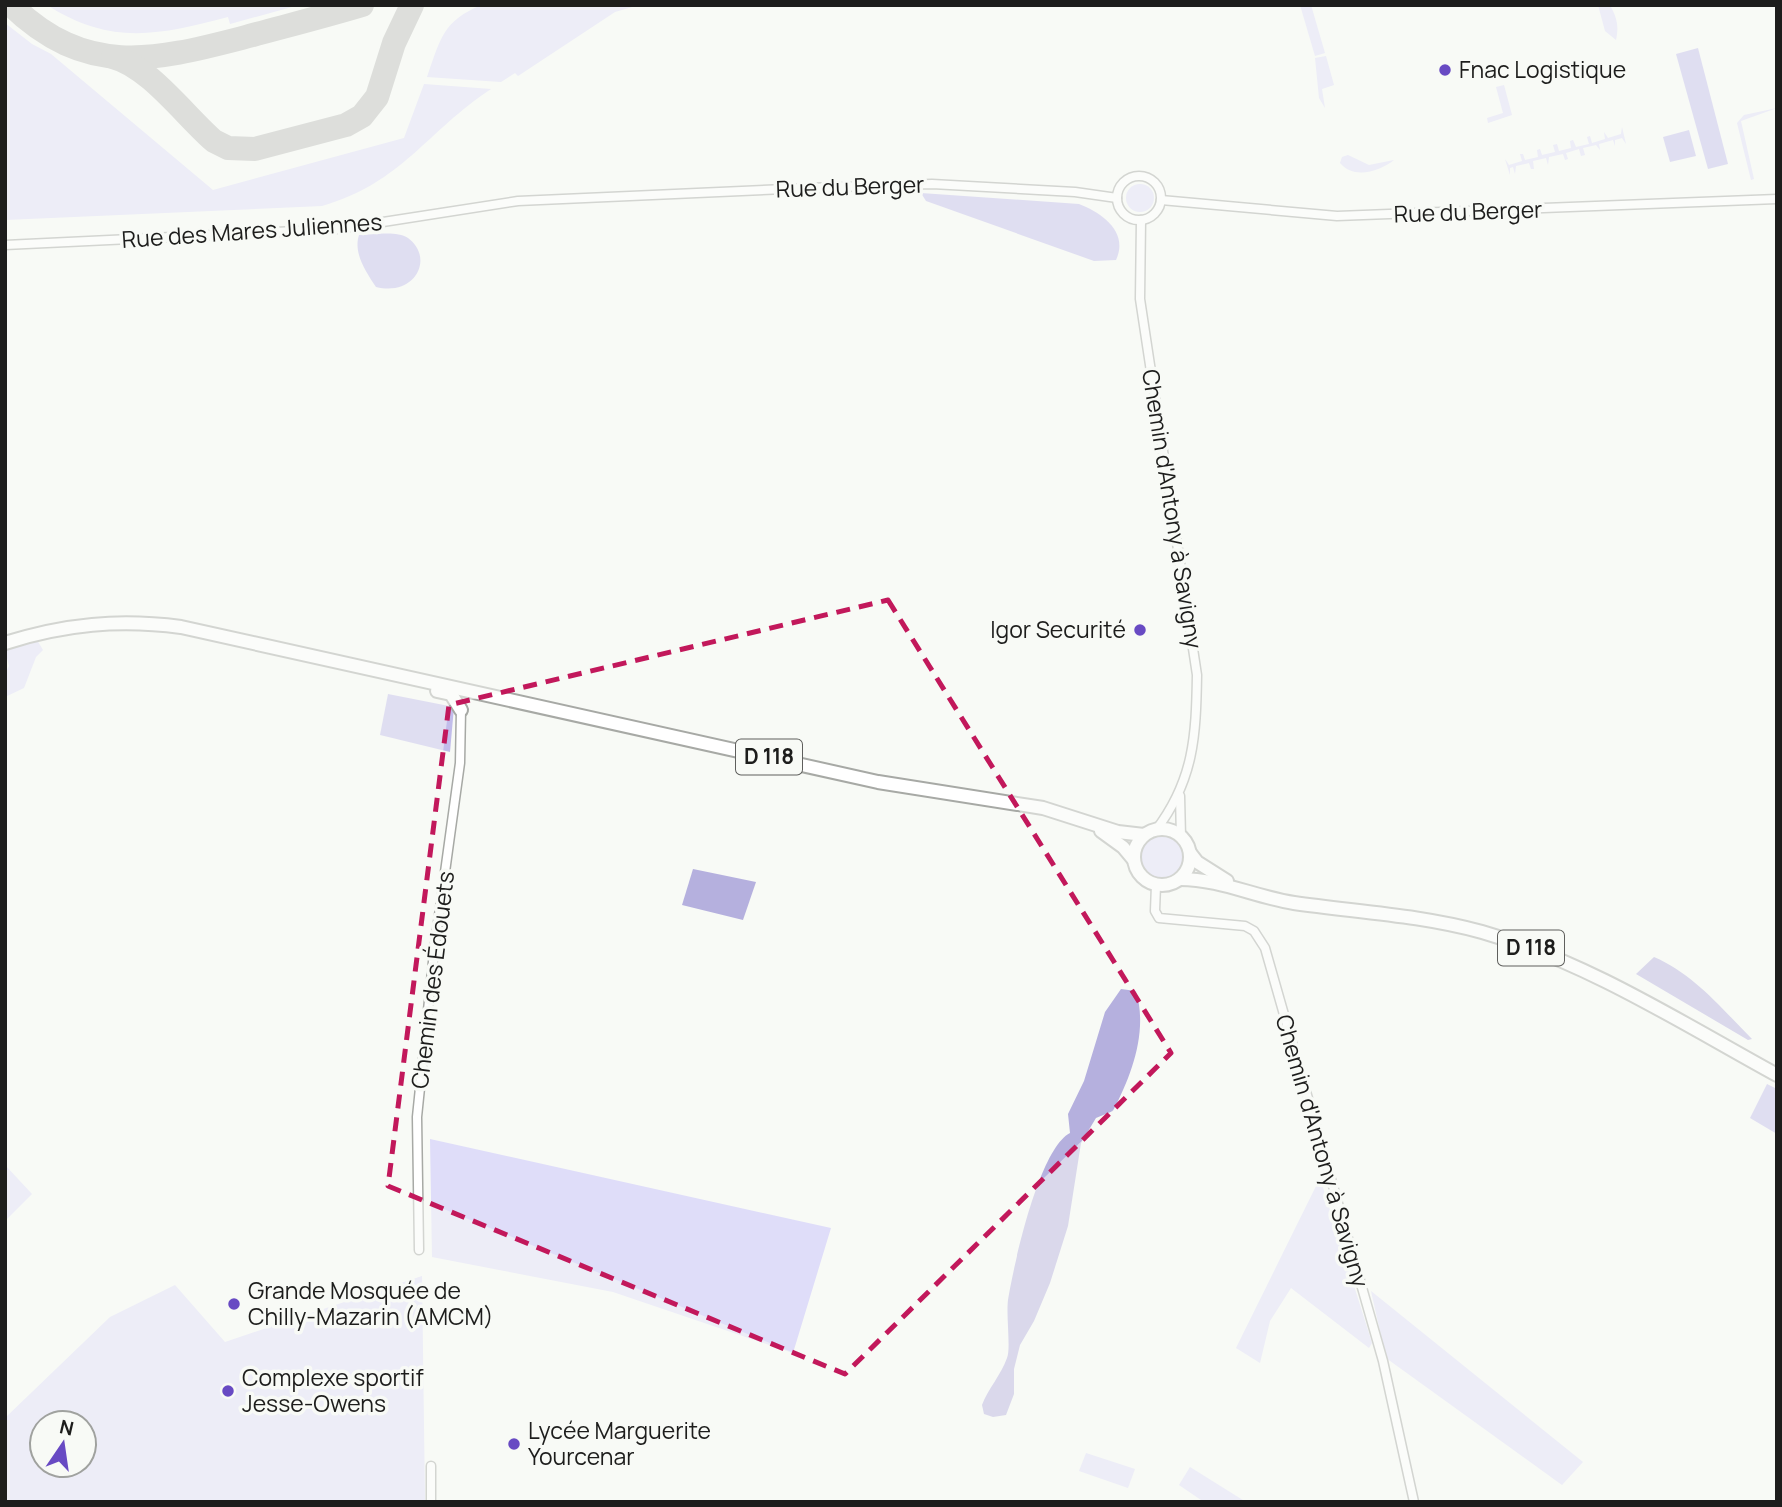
<svg xmlns="http://www.w3.org/2000/svg" width="1782" height="1507" font-family="Manrope,sans-serif">
	<style>
		.green { fill: #dfddf9; fill-rule: evenodd }
		.forest { fill: #b5b0de }
		.water { fill: #c2bdeb }
		.lines { fill: none; stroke-linecap: round; stroke-linejoin: round }
		.taxiway { stroke: #bcbdba; stroke-width: 24 }
		.minor-casing { stroke: #a7a9a5; stroke-width: 11 }
		.primary-casing { stroke: #a7a9a5; stroke-width: 16 }
		.minor { stroke: #fff; stroke-width: 8 }
		.primary { stroke: #fff; stroke-width: 12 }
		.marked { fill: none; stroke: #c2185b; stroke-width: 5; stroke-dasharray: 14 9; stroke-linejoin: round }
		.poi-dot { fill: #684ac3; stroke: #f8faf6; stroke-width: 2.5 }
		.labels { text-anchor: middle; stroke-width: 7; stroke-linejoin: round; paint-order: stroke }
		.shield { fill: #f8faf6; stroke: #5f5f5d; stroke-width: 2 }
		.shield-label { font-size: 21px; font-weight: bold; fill: #1d1d1c }
		.poi-label { font-size: 23px; fill: #1d1d1c; stroke: #f8faf6; text-anchor: start }
		.street-label { font-size: 23px; fill: #1d1d1c; stroke: #f8faf6 }
	</style>
	<rect width="100%" height="100%" fill="#f8faf6"/>
	<!-- green -->
	<g class="green">
		<path d="M47,5h252l-69,19 -2,-7c-69,18 -117,29 -181,-12z"/>
		<path d="M482,5h157l-24,7 -97,64 -3,-3 -14,9 -74,-5c13,-37 16,-57 55,-72z"/>
		<path d="M1300,5h11l14,48 -10,3z"/>
		<path d="M1598,5h12c7,13 9,21 6,35l-11,-9z"/>
		<path d="M5,23l27,21 19,10 162,136 191,-52 20,-54 67,5c-64,42 -89,94 -169,117l-317,14z"/>
		<path d="M1326,56l8,29 -12,4 3,19 -6,-10 -4,-40z"/>
		<path d="M1504,85l8,30 -24,8 -1,-5 16,-5 -7,-26z"/>
		<path d="M1777,108l-36,13 13,58 -3,1 -14,-57 7,-8z"/>
		<path d="M1622,127l4,17 -4,-6 -7,2v6l-2,-6 -14,4 1,6 -4,-5 -13,3 2,7 -4,1 -2,-7 -13,4 2,6 -3,1 -2,-6 -14,3 -1,8 -2,-7 -13,3 1,8h-3l-2,-6 -13,3 -1,8 -2,-7 -3,1v7l-5,-16 4,6 13,-4 -2,-7h3l2,6 13,-3 -1,-7 3,-1 2,6 13,-3 -2,-7 4,-1 2,7 12,-3 -1,-7 3,-1 3,7 13,-3 -2,-7 3,-1 2,7 13,-4 -1,-7 4,6 13,-4z"/>
		<path d="M1348,155l21,10 25,-5c-14,11 -40,20 -54,3l2,-6z"/>
		<circle cx="1140" cy="198" r="14"/>
		<path d="M37,640l6,10 -7,7 -12,31 -19,9v-23l4,-8 -4,-16z"/>
		<circle cx="1162" cy="858" r="22"/>
		<path d="M430,1139l401,89 -38,125 -180,-61 -181,-35z"/>
		<path d="M5,1165l27,29 -27,27z"/>
		<path d="M1320,1178l52,165 -3,5 -78,-60 -21,33 -10,42 -24,-15z"/>
		<path d="M422,1276l3,226h-420v-84l105,-101 65,-32 50,57zM42,1423h42v42h-42z"/>
		<path d="M1371,1291l212,171 -21,23 -176,-127z"/>
		<path d="M1086,1453l49,16 -7,19 -49,-17z"/>
		<path d="M1190,1467l56,35h-42l-25,-17z"/>
	</g>
	<!-- forest -->
	<g class="forest">
		<path d="M693,869l63,13 -13,38 -61,-15z"/>
		<path d="M1654,957c40,17 68,52 98,82l-4,1 -112,-66z"/>
		<path d="M1121,989l15,2c12,40 -4,84 -23,120l-17,7 -15,25 -13,83 -18,57 -16,38 -14,24 -6,24v25l-8,21 -13,2 -9,-3 -2,-9c6,-16 19,-30 25,-47 4,-9 -1,-42 1,-58 6,-36 31,-151 62,-167l-2,-19 16,-33 21,-69z"/>
	</g>
	<!-- water -->
	<g class="water">
		<path d="M1698,48l30,116 -20,5 -32,-115z"/>
		<path d="M1689,130l7,26 -26,6 -7,-25z"/>
		<path d="M921,193l158,11c23,9 50,28 37,56l-22,1 -168,-60z"/>
		<path d="M359,235c14,0 37,-5 49,3 27,20 7,59 -32,49 -10,-15 -23,-34 -17,-52z"/>
		<path d="M388,694l66,13 -4,45 -70,-17z"/>
		<path d="M1767,1084l10,5v45l-27,-16z"/>
	</g>
	<g class="lines">
		<!-- taxiway -->
		<g class="taxiway">
			<path d="M11,5c74,72 142,56 231,33 40,-11 80,-21 120,-33"/>
			<path d="M113,57c36,9 73,60 101,84l14,7 27,1 91,-24 16,-9 15,-19 17,-54 18,-38"/>
		</g>
		<defs>
			<g id="minor">
				<circle cx="1139" cy="198" r="22"/>
				<path d="M1161,200l176,16 440,-17"/>
				<path d="M1141,220l-1,79 57,376c-1,61 -3,105 -41,155"/>
				<path d="M5,245l333,-16 180,-28 290,-13 124,-4 143,8 42,6"/>
				<path d="M1180,796l1,41"/>
				<path d="M1156,885l-1,26 4,7 86,8 9,5 11,17 118,413 31,141"/>
				<path d="M419,1250l-2,-133 17,-165 26,-189 1,-53"/>
				<path d="M431,1502v-36"/>
			</g>
			<g id="primary">
				<path d="M5,643c60,-19 114,-24 176,-16l697,155 165,26 75,24 26,3"/>
				<path d="M437,691l14,3 10,16"/>
				<circle cx="1162" cy="857" r="28"/>
				<path d="M1101,831l22,16 10,12"/>
				<path d="M1190,853l7,9 30,19"/>
				<path d="M1180,879c40,0 75,18 114,24 63,9 126,12 188,29 105,30 200,91 295,143"/>
			</g>
		</defs>
		<!-- minor casing -->
		<use href="#minor" class="minor-casing"/>
		<!-- primary casing -->
		<use href="#primary" class="primary-casing"/>
		<!-- minor -->
		<use href="#minor" class="minor"/>
		<!-- primary -->
		<use href="#primary" class="primary"/>
	</g>
	<!-- marked area -->
	<path d="M0 0H1782V1507H0ZM888,600l283,453 -326,321 -457,-188 61,-481z" fill="#f8faf6" fill-opacity=".55" fill-rule="evenodd"/>
	<path class="marked" d="M888,600l283,453 -326,321 -457,-188 61,-481z"/>
	<!-- markers -->
	<g class="poi-dot">
		<circle cx="1445" cy="70" r="7"/>
		<circle cx="1140" cy="630" r="7"/>
		<circle cx="234" cy="1304" r="7"/>
		<circle cx="228" cy="1391" r="7"/>
		<circle cx="514" cy="1444" r="7"/>
	</g>
	<g class="labels">
		<!-- shield labels -->
		<g class="shield">
			<rect x="736" y="739.5" width="66" height="35" rx="5"/>
			<rect x="1498" y="930.5" width="66" height="35" rx="5"/>
		</g>
		<g class="shield-label">
			<text x="769" y="764">D 118</text>
			<text x="1531" y="955">D 118</text>
		</g>
		<!-- poi labels -->
		<g class="poi-label">
			<text x="1459" y="78">Fnac Logistique</text>
			<text x="1126" y="638" text-anchor="end">Igor Securité</text>
			<text x="248" y="1299">Grande Mosquée de<tspan x="248" dy="26">Chilly-Mazarin (AMCM)</tspan></text>
			<text x="242" y="1386">Complexe sportif<tspan x="242" dy="26">Jesse-Owens</tspan></text>
			<text x="528" y="1439">Lycée Marguerite<tspan x="528" dy="26">Yourcenar</tspan></text>
		</g>
		<!-- street labels -->
		<g class="street-label">
			<text transform="translate(850 187) rotate(-2)" y="8">Rue du Berger</text>
			<text transform="translate(1468 212) rotate(-2)" y="8">Rue du Berger</text>
			<text transform="translate(252 231) rotate(-4)" y="8">Rue des Mares Juliennes</text>
			<text transform="translate(1172 509) rotate(81)" y="8">Chemin d'Antony à Savigny</text>
			<text transform="translate(433 980) rotate(-83)" y="8">Chemin des Édouets</text>
			<text transform="translate(1322 1151) rotate(74)" y="8">Chemin d'Antony à Savigny</text>
		</g>
	</g>
	<!-- border -->
	<rect width="1782" height="1507" fill="none" stroke="#1d1d1c" stroke-width="14"/>
	<!-- north arrow -->
	<g transform="translate(63 1444) rotate(13)"><circle r="33" fill="#f8faf6" stroke="#a0a29f" stroke-width="2"/>
	<path d="M0-5L12 26L0 18L-12 26Z" fill="#684ac3"/>
	<text y="-10" font-size="19" font-weight="bold" text-anchor="middle" fill="#1d1d1c">N</text>
	</g>
</svg>
